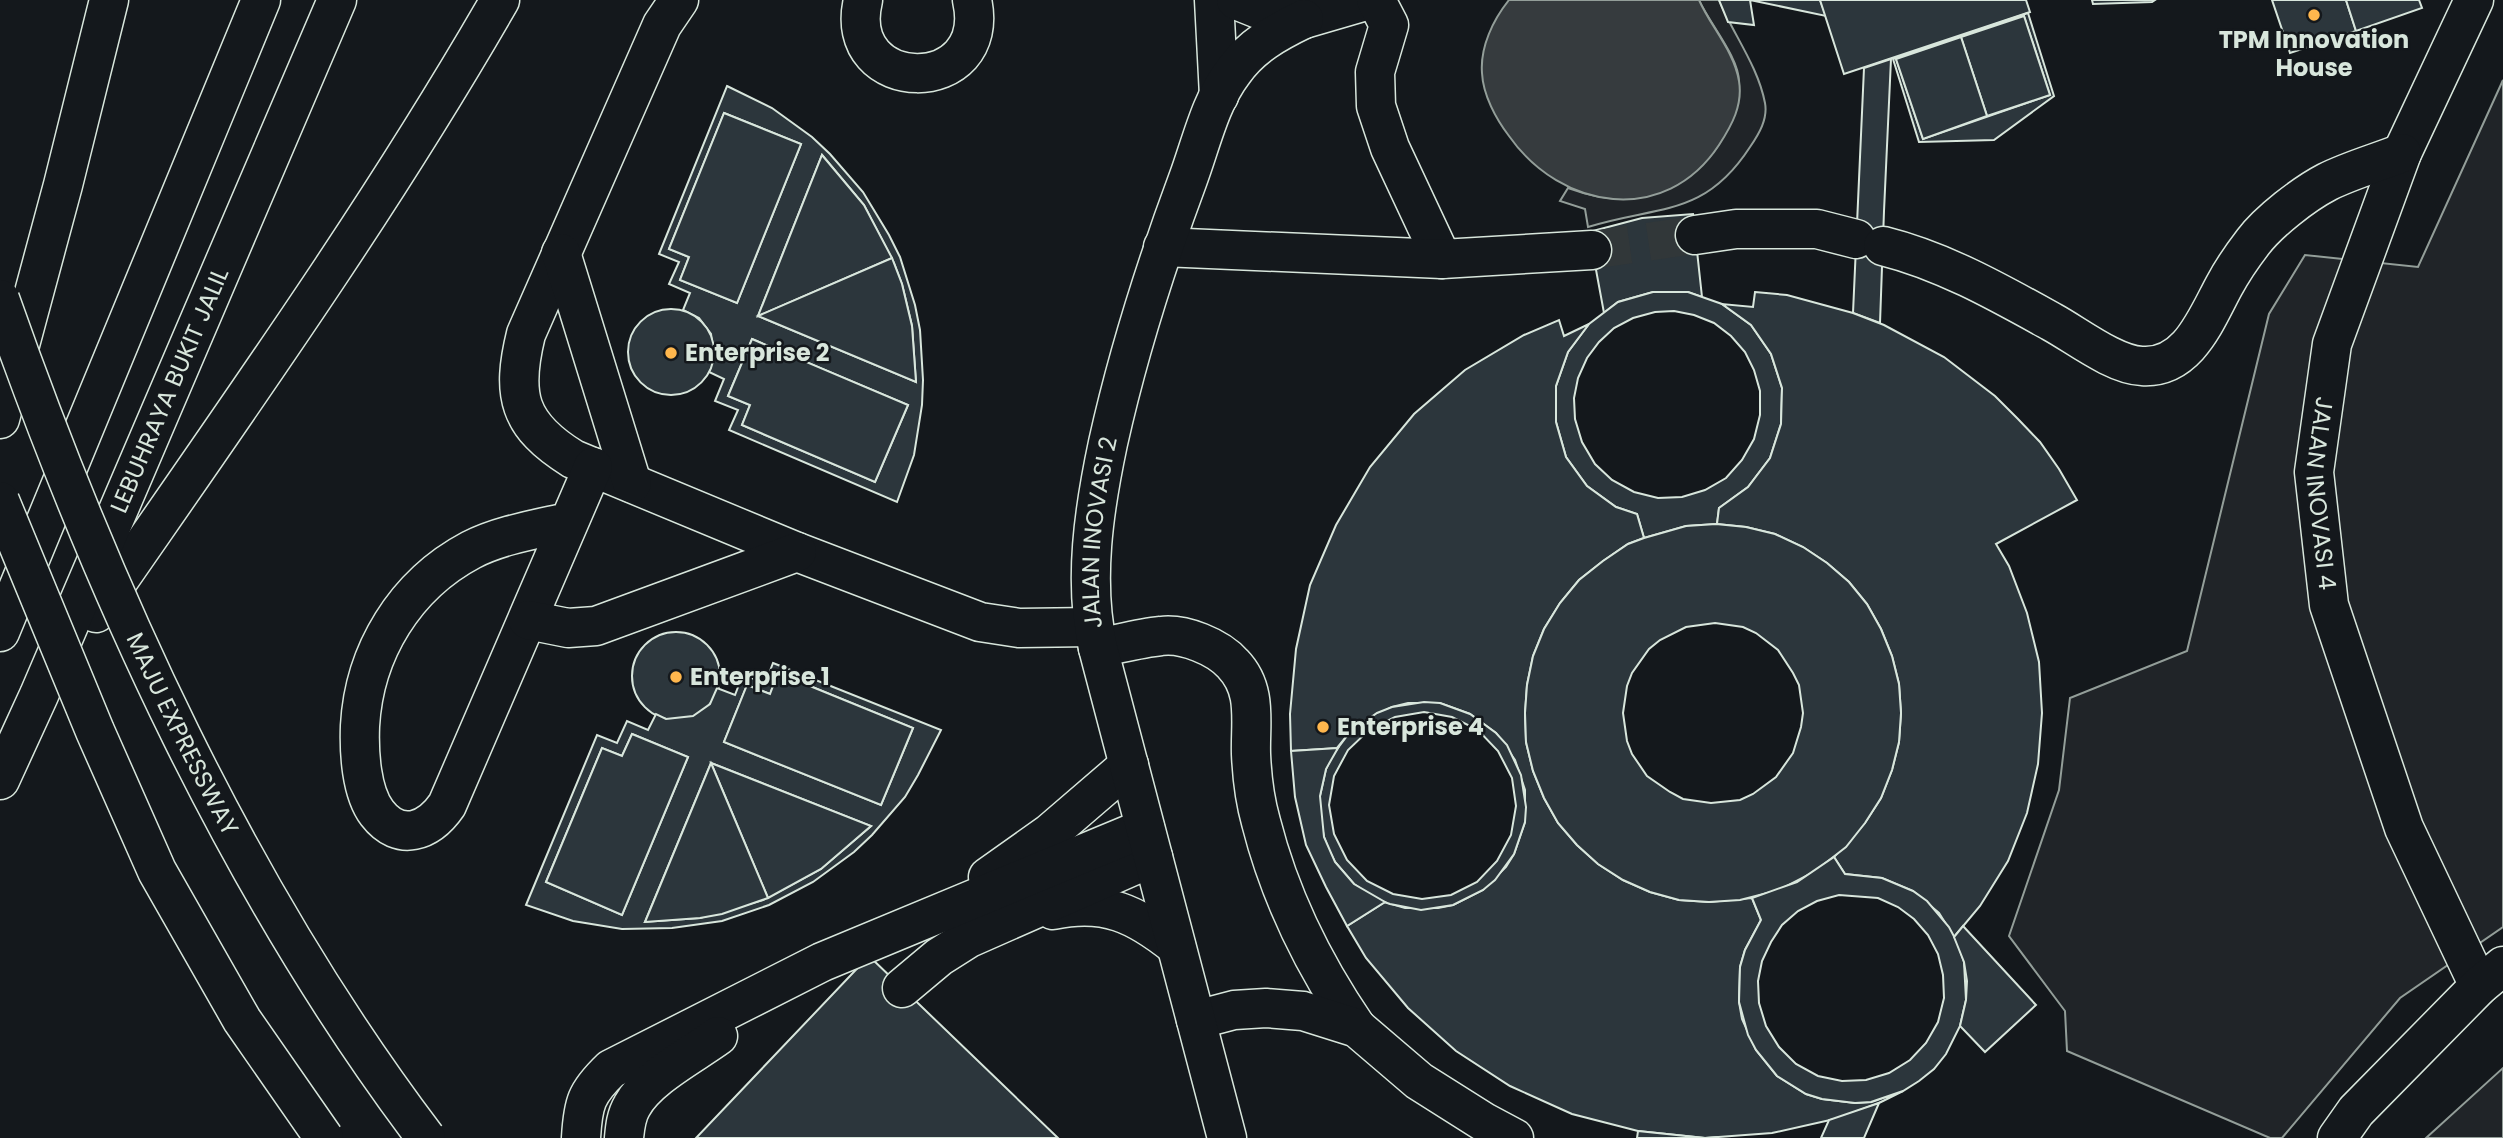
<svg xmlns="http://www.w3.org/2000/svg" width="2503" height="1138" font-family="Poppins,sans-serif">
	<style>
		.green { fill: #202428; stroke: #939e99; stroke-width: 2 }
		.water { fill: #363b3e; stroke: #939e99; stroke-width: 2 }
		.building { fill: #2c363c; stroke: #d8e6dc; stroke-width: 2; fill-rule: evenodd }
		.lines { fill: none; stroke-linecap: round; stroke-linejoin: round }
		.minor-tunnel { stroke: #313739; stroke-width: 38; stroke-dasharray: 38 19; stroke-linecap: butt }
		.minor-casing { stroke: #d8e6dc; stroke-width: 41 }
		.highway-casing { stroke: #d8e6dc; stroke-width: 41 }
		.minor { stroke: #14181c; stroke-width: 38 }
		.highway { stroke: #14181c; stroke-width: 38 }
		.highway-bridge-casing { stroke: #d8e6dc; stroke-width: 41; stroke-linecap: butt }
		.highway-bridge { stroke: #14181c; stroke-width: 38 }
		.poi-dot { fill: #ffb74d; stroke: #14181c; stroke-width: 2.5 }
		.labels { text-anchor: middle; stroke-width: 5; stroke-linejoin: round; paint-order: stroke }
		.poi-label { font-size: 24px; font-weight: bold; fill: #d8e6dc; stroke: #14181c; text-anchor: start }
		.street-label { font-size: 24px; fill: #d8e6dc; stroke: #14181c }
	</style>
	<rect width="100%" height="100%" fill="#14181c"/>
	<!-- green -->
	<g class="green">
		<path d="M1699,0h20c14,34 39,66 46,103 3,16 -6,31 -15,44 -46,71 -92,58 -162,80l-3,-18 -25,-8 8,-13c22,8 50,14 74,9 43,-9 79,-41 90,-83 2,-10 7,-22 7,-32 0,-25 -30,-59 -40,-82z"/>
		<path d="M2503,80v847l-103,71 -118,140h-12l-203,-87 -2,-40 -56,-75 50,-146 11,-92 117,-47 82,-337 36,-59 113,12z"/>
		<path d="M2503,1068v70h-77z"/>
	</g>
	<!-- water -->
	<path class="water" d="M1509,0h190c12,27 35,51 40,81 4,24 -7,44 -20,64 -54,82 -158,65 -210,-9 -13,-17 -26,-41 -27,-63 -2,-26 11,-53 27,-73z"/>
	<!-- building -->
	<g class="building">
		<path d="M1719,0h101l6,16 -76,-16 4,25 -26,-3z"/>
		<path d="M1820,0h206l4,12 -186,62z"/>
		<path d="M2092,0h63l-3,2 -59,2z"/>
		<path d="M2272,0h74l10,31 -66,22z"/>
		<path d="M2346,0h73l3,8 -66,23z"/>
		<path d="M2028,13l26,83 -60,44 -75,2 -26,-83zM2024,16l26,79 -127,44 -27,-80z"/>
		<path d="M2024,16l26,79 -63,21 -26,-79z"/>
		<path d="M1961,37l26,79 -64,23 -27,-80z"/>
		<path d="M1891,59l-7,152 -4,112 -27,-10 11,-245z"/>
		<path d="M727,86l45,22 40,29 18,17 33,38 26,43 11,22 15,48 5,25 3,50 -1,25 -8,50 -17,47 -168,-72 9,-20 -23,-9 9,-22 -15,-7 5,-17 -3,-21 -12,-16 -16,-8 7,-17 -21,-9 10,-22 -20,-8zM724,113l77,31 -64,159 -57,-23 9,-23 -20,-8zM822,155l42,50 30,58 8,21 10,42 4,56 -158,-66zM752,339l156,66 -33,77 -133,-57 8,-20 -22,-9z"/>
		<path d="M724,113l77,31 -64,159 -57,-23 9,-23 -20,-8z"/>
		<path d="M822,155l42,50 28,53 -134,58z"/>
		<path d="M1693,214l9,83 -14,-5h-35l-35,10 -14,11 -15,-81 53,-14z"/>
		<path d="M892,258l10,26 10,42 4,56 -158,-66z"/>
		<path d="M1653,292h35l34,12 29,21 20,29 11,34 -1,36 -11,34 -22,29 -29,21 -2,16 -31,2 -42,12 -7,-24 -21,-7 -29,-21 -21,-29 -10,-35v-36l12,-34 21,-28 29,-22zM1674,311l20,4 20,8 17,13 14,16 9,18 6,21v24l-6,24 -12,21 -16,18 -21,12 -23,7 -24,1 -24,-6 -22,-12 -17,-16 -13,-22 -7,-23 -1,-21 4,-20 9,-20 12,-16 15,-14 19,-10 22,-6z"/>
		<path d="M1755,292l32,3 66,18 31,12 60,32 51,39 23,23 22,23 19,27 18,31 -81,44 13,22 18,47 12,49 3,51 -4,51 -11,49 -19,48 -28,45 -26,31 -15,-24 -26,-22 -31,-13 -37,-4 -11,-17 31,-34 16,-25 11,-28 7,-28 2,-29 -2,-29 -7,-28 -11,-27 -14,-25 -18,-22 -22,-19 -24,-16 -28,-13 -29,-7 -29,-3 2,-16 29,-21 22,-29 11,-34 1,-36 -11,-34 -20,-29 -29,-21 31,3z"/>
		<circle cx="671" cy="352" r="43"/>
		<path d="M1559,320l5,16 25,-12 -21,28 -12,34v36l10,35 21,29 29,21 21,7 7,24 -16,6 -25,17 -24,19 -19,23 -16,26 -11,27 -6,29 -2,28 1,29 7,29 11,27 14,25 19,22 21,19 25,16 27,12 29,8 30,2 43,-4 9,22 -16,30 -5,17 -1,35 3,17 14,31 21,26 29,18 16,5 33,4 16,-1 32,-11 -24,12 -40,15 -67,15 -67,5 -67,-7 -66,-17 -62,-28 -54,-35 -48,-43 -42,-50 -19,-32 38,-24 20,6h33l15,-3 30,-15 23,-23 8,-13 11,-32v-32l-10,-30 -19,-27 -26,-19 -30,-11h-32l-16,4 -29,15 -13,10 -13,16 -46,3 -1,-37 6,-65 14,-64 26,-60 34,-58 44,-53 51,-44 59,-35z"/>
		<path d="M752,339l156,66 -33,77 -133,-57 8,-20 -22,-9z"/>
		<path d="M1716,524l30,3 29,7 28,13 24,16 22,19 18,22 14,25 11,27 7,28 2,29 -2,29 -7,28 -11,28 -16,25 -19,24 -32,25 -35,18 -39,10 -31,2 -30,-2 -29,-8 -27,-12 -25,-16 -21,-19 -19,-22 -14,-25 -11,-27 -7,-29 -1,-29 2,-28 6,-29 11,-27 16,-26 19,-23 24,-19 25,-17 16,-6 42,-12zM1715,623l28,4 13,6 22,17 15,23 6,12 4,28 -2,14 -8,26 -17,24 -23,17 -13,6 -29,3 -28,-4 -13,-7 -23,-16 -15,-22 -5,-13 -4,-28 4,-27 5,-13 17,-24 11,-9 26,-13z"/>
		<circle cx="676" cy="676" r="44"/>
		<path d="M773,663l168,67 -23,45 -13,22 -33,38 -18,17 -41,30 -44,23 -47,16 -50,7 -50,1 -49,-8 -47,-16 71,-170 20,8 10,-22 21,9 8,-16 10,5 27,-3 17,-12 7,-16 18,7 8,-21 22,10zM778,673l135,55 -32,77 -157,-63 23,-57 23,9zM632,734l56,23 -66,158 -76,-33 56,-134 20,8zM711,763l160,63 -50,43 -58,31 -63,18 -55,4z"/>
		<path d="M778,673l135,55 -32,77 -157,-63 23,-57 23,9z"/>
		<path d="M1424,702l16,1 30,11 26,19 11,12 14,30 5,32 -1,15 -11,32 -19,26 -12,10 -30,15 -32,5 -31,-6 -14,-5 -22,-15 -19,-22 -6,-12 -5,-13 -5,-27 1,-14 6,-27 6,-13 18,-24 27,-19 15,-6zM1424,712l28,5 26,13 20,21 14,27 4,28 -5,29 -14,26 -20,21 -26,13 -29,4 -29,-5 -26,-13 -20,-21 -13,-26 -5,-29 5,-29 14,-26 21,-20 26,-13z"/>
		<path d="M632,734l56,23 -66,158 -76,-33 56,-134 20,8z"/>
		<path d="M1338,748l-12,21 -6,27 4,41 11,25 19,22 31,18 -38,24 -21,-39 -20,-42 -11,-48 -4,-46z"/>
		<path d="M711,763l160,63 -50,43 -53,29z"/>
		<path d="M711,763l57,135 -46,16 -22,4 -55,4z"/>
		<path d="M1834,857l11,17 37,4 31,13 14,10 22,26 9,17 6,18 2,38 -6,26 -14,28 -12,15 -15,12 -16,10 -32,11 -16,1 -33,-4 -16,-5 -29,-18 -21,-26 -8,-15 -9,-33 1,-35 5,-17 16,-30 -9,-22 45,-16zM1839,895l39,3 20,9 16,12 14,16 10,19 5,21 1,23 -6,24 -12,21 -16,17 -21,13 -23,7 -24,1 -24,-5 -22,-12 -17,-17 -13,-21 -7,-23 -1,-22 4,-20 9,-19 11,-17 16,-14 19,-10z"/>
		<path d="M1963,926l73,79 -51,47 -25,-26 6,-26 1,-19 -3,-19 -10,-25z"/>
		<path d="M869,956l189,182h-362z"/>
		<path d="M1879,1103l-15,35h-43l8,-18z"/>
		<path d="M1638,1131l67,7 12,-1v1h-80z"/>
	</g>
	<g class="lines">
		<!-- minor-tunnel -->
		<path class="minor-tunnel" d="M1592,250l103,-15"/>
		<defs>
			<g id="minor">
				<path d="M679,0l-17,25 -136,309c-15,61 -8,91 47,125l224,93 183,70 39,6 74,-1"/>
				<path d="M863,0c-23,97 131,98 109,0"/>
				<path d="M1214,0l5,96"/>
				<path d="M1236,0l35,14 33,5 65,-19"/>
				<path d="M1376,0l13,25 -14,47 1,34 14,42 52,111"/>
				<path id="s1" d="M2474,0l-72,153 -70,191 -18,128 15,133 75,223 75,158"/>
				<path d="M1695,235l41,-6h81l39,10"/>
				<path d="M1883,246c60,15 115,46 169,76 24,13 62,43 90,44 46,3 64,-47 82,-80 8,-15 19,-31 29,-44 16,-21 51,-48 74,-60 24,-12 50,-19 75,-29"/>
				<path d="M1163,247l279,12 150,-9"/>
				<path d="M561,253l71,230"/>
				<path d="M568,522c-31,7 -68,13 -97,28 -66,35 -107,102 -111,176 -1,26 1,66 17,87 23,30 52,18 70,-8l146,-338"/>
				<path d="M528,620l40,8 28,-2 201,-74"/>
				<path d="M1098,648c21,-4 42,-10 63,-12 23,-3 57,11 72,28 25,26 17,58 18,90 1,23 4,47 10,68 19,75 52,142 96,206"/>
				<path d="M988,877l62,-44 79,-68"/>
				<path d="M1053,910c52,-11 83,4 123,36"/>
				<path d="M902,988l37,-31 30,-19 184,-81"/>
				<path d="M1196,1020l38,-10 32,-2 37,3 54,17 62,53 65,41 30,16"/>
				<path d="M581,1138c2,-35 5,-45 30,-69l211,-107 323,-134"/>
				<path d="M624,1138c1,-11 2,-22 8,-32 15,-28 60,-51 86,-70"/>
				<path id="s2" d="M1227,1138l-129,-490c-15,-67 -4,-139 10,-205 20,-90 48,-178 80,-264 13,-35 22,-77 45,-107 18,-26 44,-40 71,-53"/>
				<path d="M2337,1138l19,-27 123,-125 24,-20"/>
			</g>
			<g id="highway">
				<path d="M0,419l63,-234 46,-185"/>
				<path d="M96,613c139,-201 282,-401 404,-613"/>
				<path d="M0,632l261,-632"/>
				<path id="s3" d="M0,780l39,-85 298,-695"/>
			</g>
		</defs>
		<!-- minor casing -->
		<use href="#minor" class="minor-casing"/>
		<!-- highway casing -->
		<use href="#highway" class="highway-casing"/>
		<!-- minor -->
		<use href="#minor" class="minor"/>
		<!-- highway -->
		<use href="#highway" class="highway"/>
		<defs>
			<g id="highway-bridge">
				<path id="s4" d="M0,299c103,293 238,591 426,839"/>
				<path d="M0,501l95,230 62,140 85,149 82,118"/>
			</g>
		</defs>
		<!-- highway-bridge casing -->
		<use href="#highway-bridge" class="highway-bridge-casing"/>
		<!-- highway-bridge -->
		<use href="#highway-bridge" class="highway-bridge"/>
	</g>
	<!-- markers -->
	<g class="poi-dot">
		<circle cx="2314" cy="15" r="7"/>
		<circle cx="671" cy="353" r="7"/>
		<circle cx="676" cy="677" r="7"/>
		<circle cx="1323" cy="727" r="7"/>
	</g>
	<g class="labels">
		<!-- poi labels -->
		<g class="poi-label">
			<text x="2314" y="48" text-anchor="middle">TPM Innovation<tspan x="2314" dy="28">House</tspan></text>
			<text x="685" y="361">Enterprise 2</text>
			<text x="690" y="685">Enterprise 1</text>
			<text x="1337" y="735">Enterprise 4</text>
		</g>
		<!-- street labels -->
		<g class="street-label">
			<text dy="8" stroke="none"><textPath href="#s3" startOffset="425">LEBUHRAYA BUKIT JALIL</textPath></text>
			<text dy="8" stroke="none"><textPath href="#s1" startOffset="523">JALAN INOVASI 4</textPath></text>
			<text dy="8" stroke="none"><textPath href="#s2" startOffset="623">JALAN INOVASI 2</textPath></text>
			<text dy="8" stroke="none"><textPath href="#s4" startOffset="472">MAJU EXPRESSWAY</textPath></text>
		</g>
	</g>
</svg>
